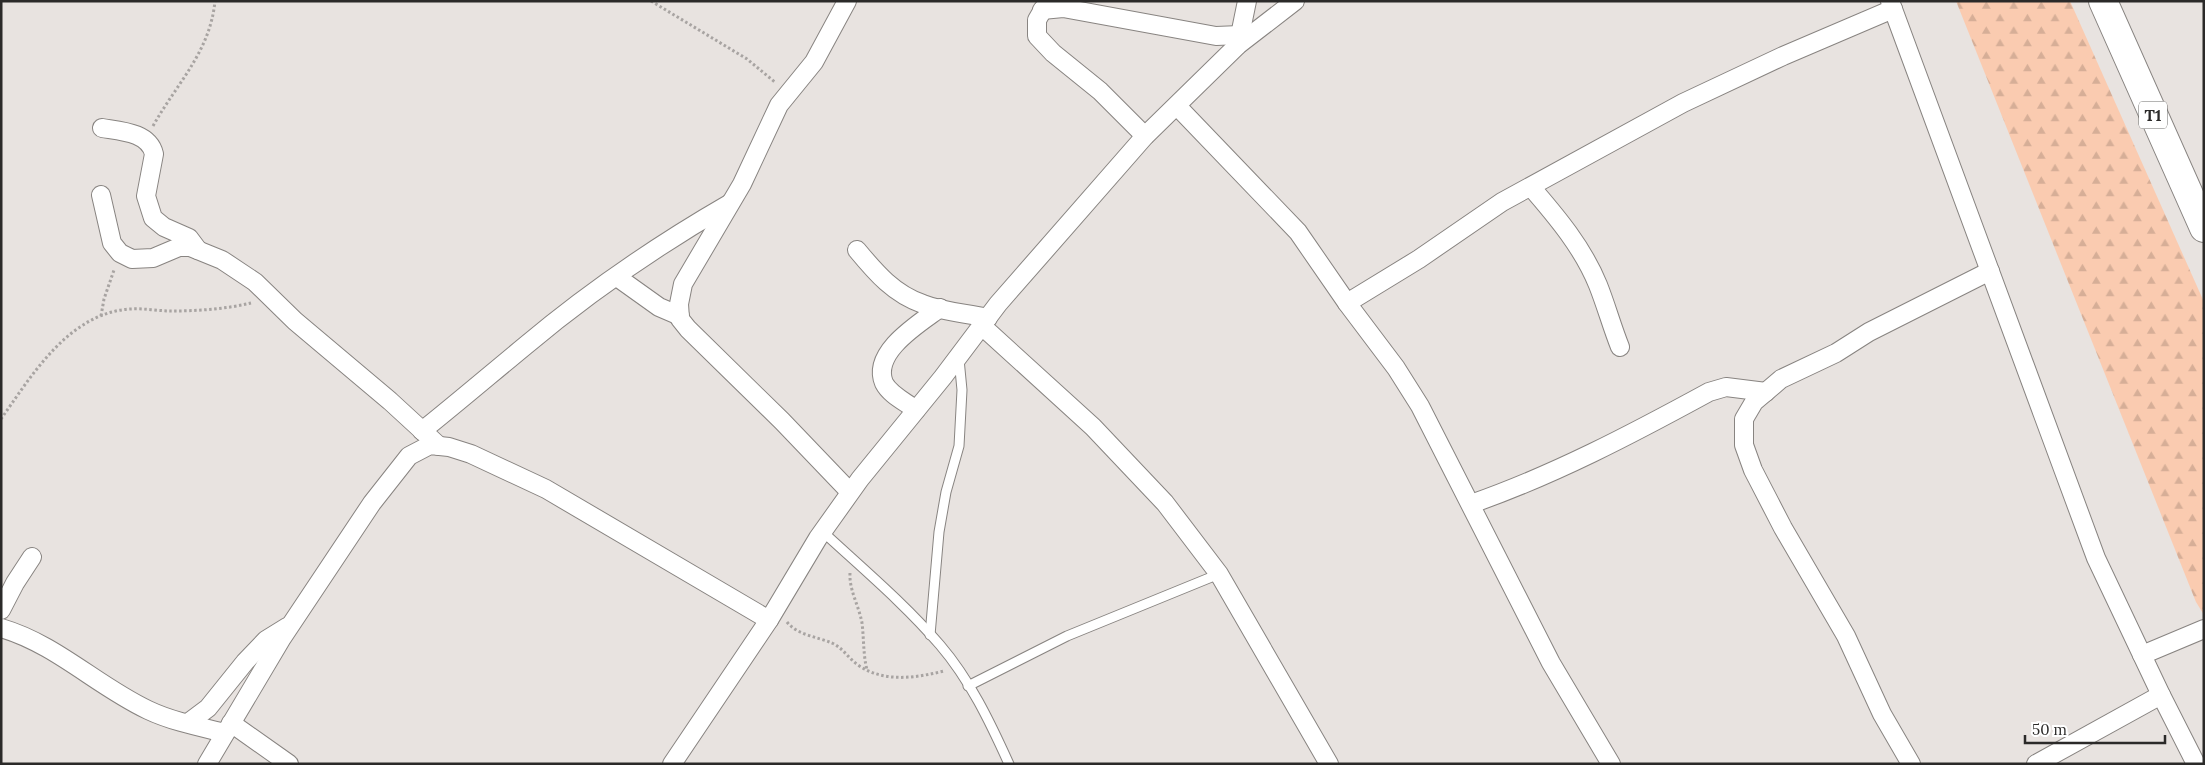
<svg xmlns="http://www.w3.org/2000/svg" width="2205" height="765" font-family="Lora,serif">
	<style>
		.forest { fill: url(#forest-firs) }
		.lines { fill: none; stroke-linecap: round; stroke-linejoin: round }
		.service-casing { stroke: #888481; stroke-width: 11 }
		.minor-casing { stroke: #888481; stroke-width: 20 }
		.trunk-casing { stroke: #888481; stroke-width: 30 }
		.path { stroke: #a8a4a2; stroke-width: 3; stroke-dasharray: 2.5 2.5; stroke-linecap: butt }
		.service { stroke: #fff; stroke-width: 9 }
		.minor { stroke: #fff; stroke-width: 18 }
		.trunk { stroke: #fff; stroke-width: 28 }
		.labels { text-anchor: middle; stroke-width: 5; stroke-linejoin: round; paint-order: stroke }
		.shield { fill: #fff; stroke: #6b6a69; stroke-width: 1 }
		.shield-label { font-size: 16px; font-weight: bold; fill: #2b2a29 }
	</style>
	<defs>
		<pattern id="forest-firs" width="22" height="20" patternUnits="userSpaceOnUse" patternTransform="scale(1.25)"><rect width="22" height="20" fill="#facbb0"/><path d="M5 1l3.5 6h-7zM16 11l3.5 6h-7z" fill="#d6ae97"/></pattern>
	</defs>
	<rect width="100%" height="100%" fill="#e8e3e0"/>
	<!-- forest -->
	<path class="forest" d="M1956,1h114l134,301v313l-8,-13z"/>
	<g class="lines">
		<defs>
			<g id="service">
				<path d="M822,531c40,37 83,73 118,114 30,35 50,77 69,119"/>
				<path d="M930,635l9,-103 7,-40 13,-46 3,-56 -3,-31"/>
				<path d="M968,686l99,-50 152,-62"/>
			</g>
			<g id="minor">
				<path d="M847,1l-33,61 -35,43 -37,79 -59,100 -4,20 1,15 8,10 94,92 68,71"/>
				<path d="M1048,1l-11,19v16l16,17 47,38 45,45"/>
				<path d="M1890,1l206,557 65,137 35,69"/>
				<path d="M1042,10l21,-2 153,28 24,-1"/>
				<path d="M1238,45l9,-44"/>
				<path d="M1177,106l121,126 49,71 49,65 24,38 131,257 60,101"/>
				<path d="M102,128c18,3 47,4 52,26l-8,42 7,22 11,9 25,11 9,12"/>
				<path d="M1531,187c26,30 52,61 67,98 8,20 14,42 22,62"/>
				<path d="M101,195l11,48 8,10 12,6 21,-1 26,-11h11l32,13 33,22 40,39 95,80 49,45"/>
				<path d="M857,250c19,23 37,44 66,54 20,8 44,9 65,14"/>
				<path d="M617,277l42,30 21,9"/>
				<path d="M1347,303l72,-44 83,-57 181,-99 100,-47 110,-47"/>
				<path d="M982,326l111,101 72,76 54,71 110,190"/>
				<path d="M916,410c-10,-8 -26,-15 -32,-27 -13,-31 36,-60 56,-75"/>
				<path d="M422,431c35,-28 69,-57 103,-85 63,-53 133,-101 204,-142"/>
				<path d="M1471,504c83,-29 161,-70 238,-112l17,-5 40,5"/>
				<path d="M1,610l14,-27 17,-26"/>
				<path d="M1,628c55,16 96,58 147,82 23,11 52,17 77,23"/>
				<path d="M2142,655l62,-26"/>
				<path d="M188,723l20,-15 37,-46 21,-22 21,-13"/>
				<path d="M231,723l58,41"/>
				<path d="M207,764l75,-126 90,-135 37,-47 21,-11 19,2 22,7 75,35 223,131"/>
				<path d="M672,764l97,-144 49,-82 42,-59 83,-102 55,-73 147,-168 93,-91 57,-44"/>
				<path d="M1911,764l-29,-50 -36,-78 -63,-108 -30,-58 -9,-25v-26l10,-17 27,-23 55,-26 33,-21 121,-61"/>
				<path d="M2036,764l125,-69"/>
			</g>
			<path id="trunk" d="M2103,1l101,227"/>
		</defs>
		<!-- service casing -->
		<use href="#service" class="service-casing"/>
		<!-- minor casing -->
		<use href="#minor" class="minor-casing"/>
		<!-- trunk casing -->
		<use href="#trunk" class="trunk-casing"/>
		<!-- path -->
		<g class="path">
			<path d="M651,1l96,58 29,24"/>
			<path d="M153,126c24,-43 57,-74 62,-125"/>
			<path d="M101,316l3,-17 10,-29"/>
			<path d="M1,419c31,-44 68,-106 129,-110 13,-1 28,2 41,2 26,0 55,-2 80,-8"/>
			<path d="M850,573c-1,17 9,33 12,50 2,16 1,31 5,47"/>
			<path d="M787,622c10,13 31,15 45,21 11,5 16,15 26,22 26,18 57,13 86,6"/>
		</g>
		<!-- service -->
		<use href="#service" class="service"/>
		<!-- minor -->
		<use href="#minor" class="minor"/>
		<!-- trunk -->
		<use href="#trunk" class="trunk"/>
	</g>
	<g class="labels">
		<!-- shield labels -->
		<rect class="shield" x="2139" y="101.5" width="28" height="27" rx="4"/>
		<g class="shield-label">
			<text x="2153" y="121">T1</text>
		</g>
	</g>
	<!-- border -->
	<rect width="2205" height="765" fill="none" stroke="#2b2a29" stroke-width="5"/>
	<!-- scale -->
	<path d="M2025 735v8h140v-8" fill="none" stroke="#2b2a29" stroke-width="2.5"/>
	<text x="2032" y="735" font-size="15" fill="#2b2a29" stroke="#ffffff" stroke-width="4" paint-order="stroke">50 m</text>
</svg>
